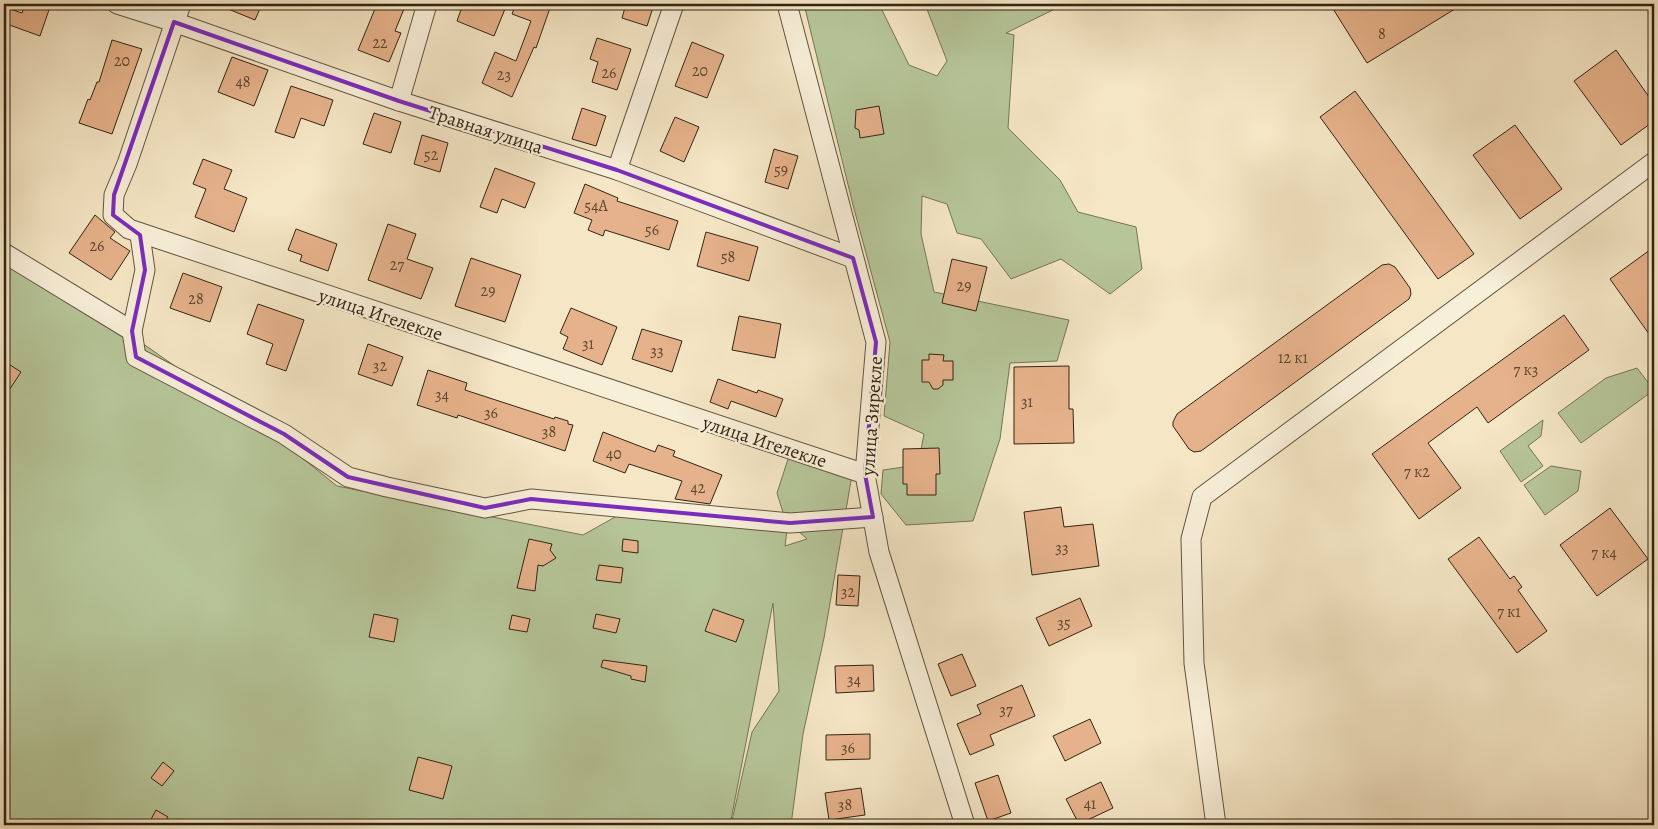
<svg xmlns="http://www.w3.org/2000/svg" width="1658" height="829" font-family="Alegreya,serif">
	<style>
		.green { fill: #b6c699; stroke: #747656 }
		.building { fill: #e6b28b; stroke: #322512 }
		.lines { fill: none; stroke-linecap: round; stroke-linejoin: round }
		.street-casing { stroke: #63553f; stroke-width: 21 }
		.street { stroke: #f8efd9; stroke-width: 19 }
		.marked { fill: none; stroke: #7b2cbf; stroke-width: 4; stroke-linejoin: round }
		.labels { text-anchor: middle; stroke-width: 4.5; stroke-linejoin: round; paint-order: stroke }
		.number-label { font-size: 16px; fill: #5f4830 }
		.street-label { font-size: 19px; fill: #322512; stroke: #f8efd9 }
	</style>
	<rect width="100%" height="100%" fill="#f5e6c5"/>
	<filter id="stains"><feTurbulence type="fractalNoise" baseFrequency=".004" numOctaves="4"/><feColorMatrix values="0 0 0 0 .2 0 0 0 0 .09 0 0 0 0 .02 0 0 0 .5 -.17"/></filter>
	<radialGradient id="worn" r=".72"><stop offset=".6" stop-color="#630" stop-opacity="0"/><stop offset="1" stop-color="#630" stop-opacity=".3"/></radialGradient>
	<!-- green -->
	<g class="green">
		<path d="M804,4l76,2 29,59 28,11 10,-15 -22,-57h140l-59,29 8,2 -6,93 52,52 18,32 58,15 6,42 -32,25 -49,-35 -50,20 -30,-40 -24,-6 -10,-29 -25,-8 -1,38 13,58 135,28 -12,41 -47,2 -10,76 -27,82 -67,4 -25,-31 2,-24 35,-5 6,-31 -40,-18 6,-74 -37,-137z"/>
		<path d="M4,253l138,90 134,94 61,49 246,49 41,-23 163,18 -2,16 22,-7 -22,-20 -8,-26 12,-37 63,19 -28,163 -21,96 -12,91h-60l21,-93 27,-41 -6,-88 -43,222h-726z"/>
		<path d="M1637,368l17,22 -73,53 -23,-30 48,-35z"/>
		<path d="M1543,420l-2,16 -13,10 15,20 -22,16 -21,-31z"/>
		<path d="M1551,466l30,5 -3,20 -33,24 -21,-30z"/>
	</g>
	<!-- building -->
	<g class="building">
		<path d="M25,4h26l-11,32 -36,-13v-16l18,6z"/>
		<path d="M216,4h46l-7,16z"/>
		<path d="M377,4h29l-11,27 6,2 -12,29 -31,-12z"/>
		<path d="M463,4h44l-13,32 -37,-15z"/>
		<path d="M516,4h21l13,4 -14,40 -2,-1 -22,50 -30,-14 13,-31 21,9 15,-40 -19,-7z"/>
		<path d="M626,4h28l-7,22 -25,-8z"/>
		<path d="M1330,4h133l-96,59z"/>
		<path d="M597,38l34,11 -14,41 -25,-8 6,-20 -8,-3z"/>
		<path d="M112,40l30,9 -30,85 -33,-11 9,-24 2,1 7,-18h2z"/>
		<path d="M692,42l32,13 -17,43 -32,-12z"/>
		<path d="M1616,50l38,54v17l-33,24 -47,-64z"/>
		<path d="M232,57l36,13 -14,36 -36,-14z"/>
		<path d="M291,86l42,14 -9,26 -23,-8 -7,20 -19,-6z"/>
		<path d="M1355,91l119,163 -36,25 -118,-162z"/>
		<path d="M879,106l5,28 -24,4 -1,-8 -4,-2 1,-18z"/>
		<path d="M582,108l24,8 -10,30 -24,-7z"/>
		<path d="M374,113l27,9 -10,31 -28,-9z"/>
		<path d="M675,117l24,10 -15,35 -24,-11z"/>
		<path d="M1515,125l47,64 -42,30 -47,-64z"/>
		<path d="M422,135l26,8 -8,29 -26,-8z"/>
		<path d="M774,149l24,7 -10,33 -23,-7z"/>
		<path d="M203,159l29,11 -8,19 23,9 -13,34 -39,-15 11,-28 -13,-5z"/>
		<path d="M495,168l40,15 -10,25 -23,-9 -5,14 -17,-6z"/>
		<path d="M585,184l33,14 -1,3 61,20 -9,29 -64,-20 -2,6 -15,-6 4,-10 -18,-7z"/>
		<path d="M95,215l20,17 -5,6 20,13 -19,29 -42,-27z"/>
		<path d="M388,224l28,10 -9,25 26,9 -12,31 -53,-19z"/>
		<path d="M296,229l41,15 -9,27 -28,-10 2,-6 -14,-5z"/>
		<path d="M706,232l52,15 -9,34 -52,-15z"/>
		<path d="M1654,247v94l-44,-62z"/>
		<path d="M471,258l50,17 -16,47 -50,-16z"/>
		<path d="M952,259l35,8 -11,44 -34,-8z"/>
		<path d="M1389,264l6,3 15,21 1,6 -2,5 -208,152 -7,1 -5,-3 -16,-23v-4l4,-8 205,-149z"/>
		<path d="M183,273l39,14 -12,35 -40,-14z"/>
		<path d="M258,304l46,16 -18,51 -20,-7 7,-20 -26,-10z"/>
		<path d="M571,308l46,19 -15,38 -39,-16 5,-12 -8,-4z"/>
		<path d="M1564,315l25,35 -101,73 -11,-16 -49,36 33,45 -42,31 -47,-65z"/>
		<path d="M739,316l42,8 -6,34 -43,-8z"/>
		<path d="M642,329l40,12 -10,31 -40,-13z"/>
		<path d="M368,344l35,13 -11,29 -34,-12z"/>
		<path d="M929,354l15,1 -1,6h10v19h-10v5l-5,4h-5l-4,-7h-7v-22h7z"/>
		<path d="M4,361l17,11 -17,26z"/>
		<path d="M1069,366v43h4l1,34 -60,1v-77z"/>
		<path d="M428,370l39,13 -2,7 89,29 1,-2 13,4v3l5,1 -8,26 -107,-36 -1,3 -40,-13z"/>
		<path d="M718,379l39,14 1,-3 25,9 -7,18 -45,-16 -3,8 -18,-7z"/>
		<path d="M603,432l52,20 3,-7 17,6 -2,5 49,19 -12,29 -35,-5 7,-18 -53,-17 -4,9 -32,-12z"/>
		<path d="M939,448l1,26h-4v21h-29v-11h-4v-35z"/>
		<path d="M1061,507l3,20 29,-3 6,42 -67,9 -8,-63z"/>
		<path d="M1610,508l38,51 -51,37 -37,-51z"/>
		<path d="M1479,537l31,42 4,-3 8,11 -4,3 29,41 -30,22 -69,-94z"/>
		<path d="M529,539l23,5 -2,6 6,8 -13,8 -5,-1 -3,26 -18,-3z"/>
		<path d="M623,539l15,2v12l-16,-2z"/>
		<path d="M599,565l24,3 -2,15 -25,-3z"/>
		<path d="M838,575l22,1 -2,30 -22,-1z"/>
		<path d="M1080,598l12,28 -43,20 -13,-28z"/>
		<path d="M713,609l31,11 -8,22 -31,-11z"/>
		<path d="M374,614l24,5 -4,23 -25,-5z"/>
		<path d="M596,614l24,5 -4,14 -23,-5z"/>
		<path d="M512,615l18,4 -3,13 -18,-3z"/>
		<path d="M962,654l14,32 -25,10 -13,-32z"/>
		<path d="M603,660l44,6 -2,16 -14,-3v-3l-30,-9z"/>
		<path d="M873,665l1,26 -38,2 -1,-27z"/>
		<path d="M1022,685l13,31 -45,19 4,10 -24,10 -13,-31 24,-10 -4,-9z"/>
		<path d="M1090,719l11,24 -36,18 -12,-25z"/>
		<path d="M870,734v25l-44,1v-25z"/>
		<path d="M418,757l34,9 -9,33 -34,-9z"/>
		<path d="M163,762l11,9 -12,15 -11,-8z"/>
		<path d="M998,775l13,38 -23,8 -13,-38z"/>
		<path d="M1101,782l12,26 -34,16 -13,-25z"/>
		<path d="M861,788l4,27 -36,5 -4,-27z"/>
		<path d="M156,810l12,7 -5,8h-15z"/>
	</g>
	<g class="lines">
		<defs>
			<g id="street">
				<path d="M117,4l57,18 225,79 218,69 236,88"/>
				<path d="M181,4l-54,160 -13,31 -1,20 16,14 736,245"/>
				<path d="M787,4l89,338 -11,132 14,78 86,273"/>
				<path d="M399,101l28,-97"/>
				<path d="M617,170l57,-166"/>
				<path d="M140,235l5,35 -13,61 4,26 148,77 64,43 39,10 98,21 46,-9 259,24 83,-6"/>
				<path d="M4,253l128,78"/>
				<path d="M1216,825l-22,-162 -3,-124 11,-42 452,-335"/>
			</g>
		</defs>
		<!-- street casing -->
		<use href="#street" class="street-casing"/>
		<!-- street -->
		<use href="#street" class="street"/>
	</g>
	<!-- marked area -->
	<path class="marked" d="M174,22l225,79 218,69 236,88 23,84 -11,132 8,43 -83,6 -259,-24 -46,9 -137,-31 -64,-43 -148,-77 -4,-26 13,-61 -5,-35 -27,-20 1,-20z"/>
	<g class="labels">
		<!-- number labels -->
		<g class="number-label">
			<text x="1382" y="39">8</text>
			<text x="380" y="48">22</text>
			<text x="122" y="66">20</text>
			<text x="700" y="76">20</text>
			<text x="609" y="78">26</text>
			<text x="504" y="80">23</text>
			<text x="243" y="87">48</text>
			<text x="431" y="160">52</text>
			<text x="781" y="175">59</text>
			<text x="596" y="211">54А</text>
			<text x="652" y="235">56</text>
			<text x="97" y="251">26</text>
			<text x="728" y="262">58</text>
			<text x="397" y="270">27</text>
			<text x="964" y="291">29</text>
			<text x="488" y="296">29</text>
			<text x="196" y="304">28</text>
			<text x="588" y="349">31</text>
			<text x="657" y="356">33</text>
			<text x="1293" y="363">12 к1</text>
			<text x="380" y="371">32</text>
			<text x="1526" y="375">7 к3</text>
			<text x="442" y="400">34</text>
			<text x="1027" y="407">31</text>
			<text x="491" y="418">36</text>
			<text x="549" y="437">38</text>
			<text x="614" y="459">40</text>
			<text x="1417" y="477">7 к2</text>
			<text x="698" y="493">42</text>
			<text x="1062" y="553">33</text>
			<text x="1604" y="558">7 к4</text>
			<text x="848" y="597">32</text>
			<text x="1509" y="617">7 к1</text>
			<text x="1064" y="628">35</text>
			<text x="854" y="685">34</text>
			<text x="1006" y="715">37</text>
			<text x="848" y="753">36</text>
			<text x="1090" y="809">41</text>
			<text x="845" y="810">38</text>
		</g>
		<!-- street labels -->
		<g class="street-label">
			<text transform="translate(486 129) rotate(18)" y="7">Травная улица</text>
			<text transform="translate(381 314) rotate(18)" y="7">улица Игелекле</text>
			<text transform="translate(871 416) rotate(-86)" y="7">улица Зирекле</text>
			<text transform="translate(765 441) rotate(18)" y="7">улица Игелекле</text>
		</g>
	</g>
	<!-- margin -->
	<rect width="1658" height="829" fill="none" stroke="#f5e6c5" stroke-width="20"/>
	<rect x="5" y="5" width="1648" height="819" fill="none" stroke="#322512" stroke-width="2.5"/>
	<rect x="10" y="10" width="1638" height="809" fill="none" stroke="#322512"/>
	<rect width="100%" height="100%" filter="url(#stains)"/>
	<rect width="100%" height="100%" fill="url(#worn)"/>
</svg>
